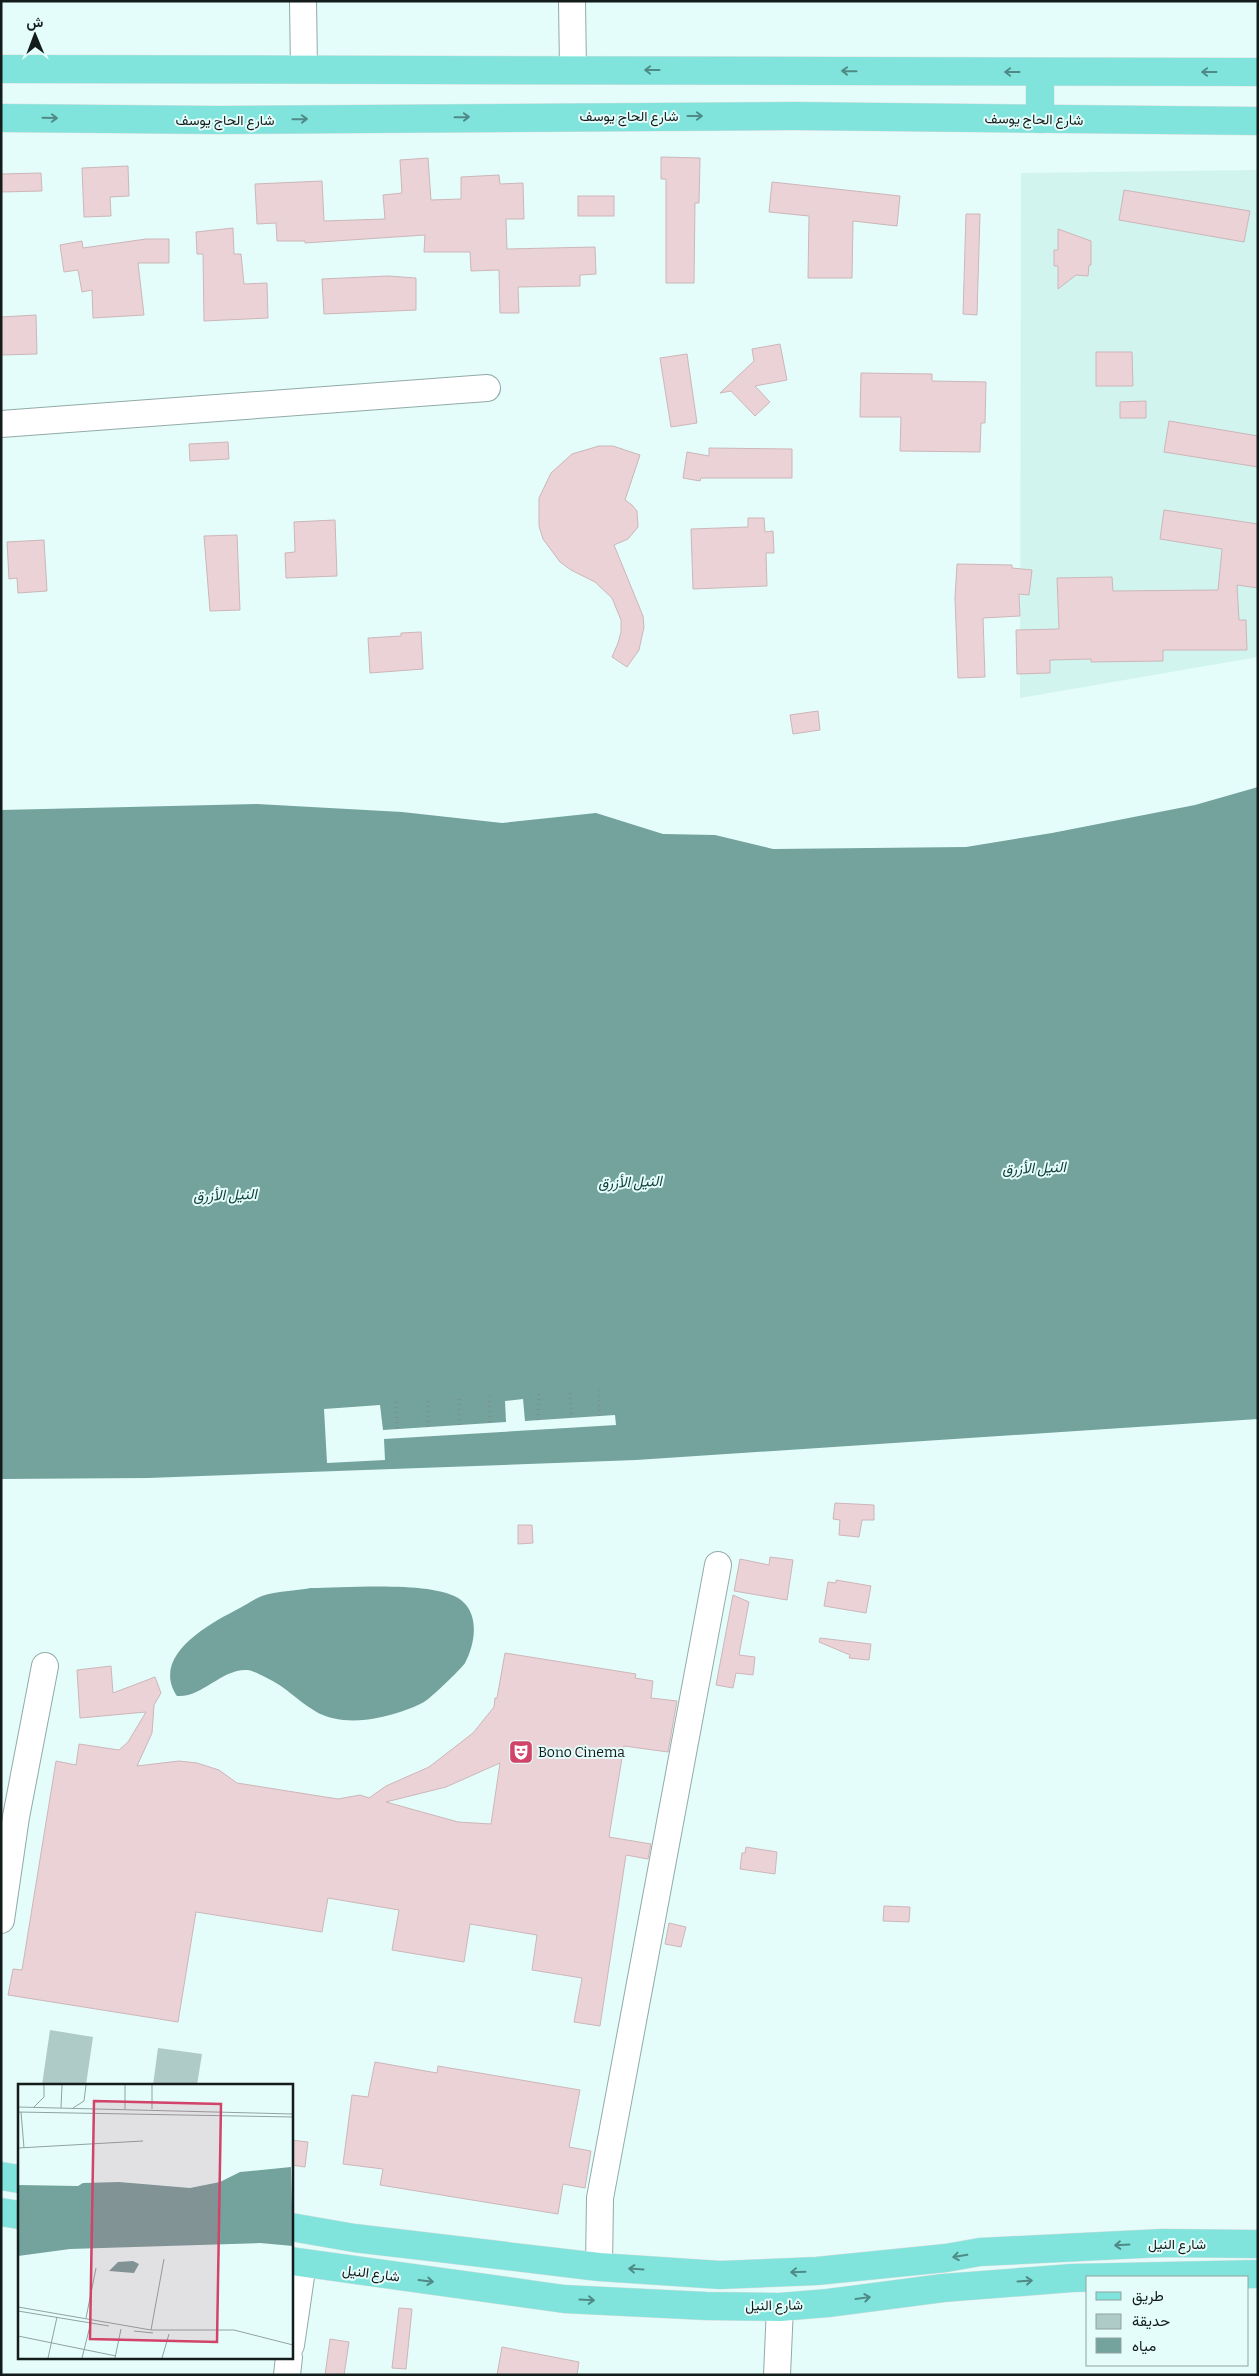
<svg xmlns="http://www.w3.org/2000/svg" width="1259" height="2376" font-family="Bitter,Vazirmatn,serif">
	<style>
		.built { fill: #d1f4ef }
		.green { fill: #afcbc7 }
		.water { fill: #74a29d }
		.pier { fill: #e4fdfa }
		.building { fill: #ead2d6; stroke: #cdb6b9; fill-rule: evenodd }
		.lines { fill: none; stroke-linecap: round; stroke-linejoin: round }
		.minor-casing { stroke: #92aaa7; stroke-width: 28 }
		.major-casing { stroke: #dedfdf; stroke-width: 29 }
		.path { stroke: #7e8f8d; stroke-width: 3; stroke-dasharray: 1 4; stroke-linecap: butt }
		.minor { stroke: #fff; stroke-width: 26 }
		.major { stroke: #80e4dd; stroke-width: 28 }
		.oneway { stroke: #4f8a86 }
		.labels { text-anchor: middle; stroke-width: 4; stroke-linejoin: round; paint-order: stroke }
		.street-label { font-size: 14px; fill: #131c1b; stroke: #e4fdfa }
		.poi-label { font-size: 14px; fill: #131c1b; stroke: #e4fdfa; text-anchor: start }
		.water-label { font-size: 15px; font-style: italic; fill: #103d39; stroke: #e4fdfa }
		.inset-road { fill: none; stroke: #90a3a1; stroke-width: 1 }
		.view { fill: #d24369; fill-opacity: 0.15; stroke: #d24369; stroke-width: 2.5 }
		.inset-edge { fill: none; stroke: #131c1b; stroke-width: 2.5 }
	</style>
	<rect width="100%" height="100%" fill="#e4fdfa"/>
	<!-- built -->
	<path class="built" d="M1258,170v487l-238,41 1,-525z"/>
	<!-- green -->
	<g class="green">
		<path d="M50,2030l43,7 -7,48h-44z"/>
		<path d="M158,2048l44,6 -5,31h-44z"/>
	</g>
	<!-- water -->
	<g class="water">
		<path d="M1258,787v632l-622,41 -488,18 -147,1v-669l256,-6 145,8 100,11 94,-10 67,21 52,1 58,14 193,-2 86,-14 143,-28z"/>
		<path d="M311,1588c33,0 125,-8 150,12 19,15 14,44 4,63 -3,5 -35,36 -41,39 -12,7 -32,13 -47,16 -19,4 -45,4 -62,-7 -19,-11 -28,-24 -50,-34 -5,-2 -13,-7 -18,-7 -26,-1 -45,28 -70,26 -27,-40 32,-72 61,-87 8,-4 16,-10 24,-13 15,-5 33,-5 49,-8z"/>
	</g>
	<!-- pier -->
	<path class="pier" d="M523,1399l2,22 90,-6 1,10 -232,14 1,21 -58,3 -3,-54 56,-4 3,25 123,-8 -1,-21z"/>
	<!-- building -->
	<g class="building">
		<path d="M661,157l39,1 -1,45h-4l-1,80h-28v-104h-5z"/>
		<path d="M428,158l3,42 30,-1v-22l38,-2 1,9 23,-1 1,36h-18l1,30 88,-2 1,27 -16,1v11l-62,1 1,26h-19l-1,-43 -28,1 -1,-19h-46l1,-17 -120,8v-2h-28l-1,-18 -19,1 -2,-40 67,-3 2,40 61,-2 -2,-24 19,-2 -2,-33z"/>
		<path d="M128,166l1,30 -19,1 1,19 -27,1 -2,-49z"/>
		<path d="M41,173l1,18 -41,1v-18z"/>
		<path d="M772,182l128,14 -3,30 -44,-5 -1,57h-44l1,-62 -40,-4z"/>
		<path d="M1124,190l126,21 -6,31 -125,-22z"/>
		<rect x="578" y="196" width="36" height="20"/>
		<path d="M966,214h14l-3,101 -14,-1z"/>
		<path d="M233,228l1,26h7l3,30 23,-1 1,35 -64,3 -1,-67h-6l-1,-22z"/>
		<path d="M1058,229l33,12v24h-2l-1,11 -12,-1 -18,14v-23h-4v-16h4z"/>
		<path d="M146,239h23v24h-31l6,52 -51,3 -1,-28 -10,2 -4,-22 -14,2 -4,-27 22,-4 1,7z"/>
		<path d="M388,276l28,2v32l-92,4 -2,-35z"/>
		<path d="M36,315l1,39 -36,1v-38z"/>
		<path d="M780,344l7,36 -32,6 15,16 -15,14 -24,-25 -11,2 34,-32 -2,-12z"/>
		<path d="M1096,352h36l1,34h-37z"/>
		<path d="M687,354l10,69 -26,4 -11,-69z"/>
		<path d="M861,373l71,1v7l54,1 -1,41h-4l-1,29 -80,-1 1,-34h-41z"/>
		<path d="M1146,401v17h-26v-16z"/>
		<path d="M1169,421l89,15v31l-94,-15z"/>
		<path d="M228,442l1,17 -39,2 -1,-17z"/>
		<path d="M599,446h14l27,9 -15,45 7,5 5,6 1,16 -10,12 -14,6 29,71 1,11 -5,23 -12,17 -15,-10 6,-14 3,-11v-12l-9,-22 -17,-16 -24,-12 -11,-8 -17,-23 -4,-13v-28l12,-25 21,-19z"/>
		<path d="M709,448l83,1v29h-91l-1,3 -17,-3 4,-26 22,4z"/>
		<path d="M1164,510l94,14v64l-21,-3 2,35h7l1,30h-84v11l-72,1v-3l-41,1v13l-33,1 -1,-44 43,-1 -2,-51 55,-1 1,14 105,-1 4,-41 -62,-10z"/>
		<path d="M748,518h16l1,14 8,-1 1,22h-8l1,33 -74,3 -2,-60 57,-2z"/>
		<path d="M335,520l2,56 -51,2 -1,-25 10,-1 -1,-30z"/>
		<path d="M237,535l3,75 -30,1 -6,-75z"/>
		<path d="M44,540l3,51 -29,2 -1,-15 -8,1 -2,-37z"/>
		<path d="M957,564l55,1v3l20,2 -3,25 -10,-1 1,22 -37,2 2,59 -27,1 -3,-80z"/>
		<path d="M421,632l2,37 -53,4 -2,-35 33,-2v-3z"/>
		<path d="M818,711l2,19 -27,4 -3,-19z"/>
		<path d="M835,1503l39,2v15h-12l-3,17 -20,-2 1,-15 -7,-1z"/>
		<path d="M518,1525h14l1,18 -15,1z"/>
		<path d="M770,1557l23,3 -6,40 -53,-9 6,-32 29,6z"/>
		<path d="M836,1580l35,6 -5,27 -42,-7 4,-24 8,1z"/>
		<path d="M733,1595l16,7 -10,53 16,2 -2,18 -17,-2 -3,15 -17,-3z"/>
		<path d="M820,1638l51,6 -2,16 -20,-2 1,-3 -31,-13z"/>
		<path d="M505,1653l131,21 -1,4 18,3 -2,17 26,3 -9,51 -44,-6 -15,91 42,7 -3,15 -22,-4 -26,171 -26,-4 8,-44 -50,-8 5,-35 -67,-11 -6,38 -72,-12 7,-40 -71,-12 -6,34 -126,-20 -18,110 -170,-27 5,-26 9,1 34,-209 20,4 3,-21 40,6 9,-8 18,-30 -66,6 -3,-48 34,-4 2,27 42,-16 6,16 -7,12 -2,28 -15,33 42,-5 18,2 22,7 18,13 101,16 22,-4 9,3 17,-12 43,-19 44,-34 21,-26 1,-9h2zM500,1763l-9,61 -33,-2 -72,-20 60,-15z"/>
		<path d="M746,1847l31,5 -2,22 -35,-5 2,-16h3z"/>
		<path d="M884,1906l26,1 -1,15 -26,-1z"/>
		<path d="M669,1923l17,4 -5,20 -16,-3z"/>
		<path d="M375,2062l62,11 1,-7 142,24 -11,57 22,4 -6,37 -22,-4 -5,30 -178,-29 3,-16 -40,-5 9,-69 16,2z"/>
		<path d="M291,2140l17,2 -3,25 -14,-2z"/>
		<path d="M399,2308l13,1 -6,60 -14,-1z"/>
		<path d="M330,2339l19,3 -5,33h-19z"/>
		<path d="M502,2347l77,15 -2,13h-80z"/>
	</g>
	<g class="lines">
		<defs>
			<g id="minor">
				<path d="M303,1l1,69"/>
				<path d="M572,1l1,69"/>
				<path d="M1,424l486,-36"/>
				<path d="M1,1920l15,-103 29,-151"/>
				<path d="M599,2267l1,-69 118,-633"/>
				<path d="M291,2345l12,-82"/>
				<path d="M287,2375l2,-18"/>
				<path d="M777,2375l3,-68"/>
			</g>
			<g id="major">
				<path d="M1,69l1257,3"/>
				<path d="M1040,72v47"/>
				<path d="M1,118l218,2 575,-4 464,5"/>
				<path d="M1,2176l18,3"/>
				<path d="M1,2212l18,3"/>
				<path d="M291,2227l63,11 245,29 121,8 97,-4 129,-13 34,-6 182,-9 96,1"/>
				<path d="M291,2261l273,38 142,7 74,1 48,-4 115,-15 129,-10 186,-4"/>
			</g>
		</defs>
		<!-- minor casing -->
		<use href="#minor" class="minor-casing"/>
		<!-- major casing -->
		<use href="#major" class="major-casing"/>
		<!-- path -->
		<g class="path">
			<path d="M599,1390v26"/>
			<path d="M570,1393l2,25"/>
			<path d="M489,1396l1,27"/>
			<path d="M459,1399v26"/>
			<path d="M396,1402l1,27"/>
			<path d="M538,1420l1,-26"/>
			<path d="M428,1427v-27"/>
		</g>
		<!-- minor -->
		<use href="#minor" class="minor"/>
		<!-- major -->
		<use href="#major" class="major"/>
	</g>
	<!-- one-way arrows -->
	<defs><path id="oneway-shaft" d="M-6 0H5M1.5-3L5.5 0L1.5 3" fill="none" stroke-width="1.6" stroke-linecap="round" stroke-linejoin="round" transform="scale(1.25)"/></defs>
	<g class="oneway">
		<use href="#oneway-shaft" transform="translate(652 70) rotate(-180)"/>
		<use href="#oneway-shaft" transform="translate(849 71) rotate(-179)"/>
		<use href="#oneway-shaft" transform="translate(1012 72) rotate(-180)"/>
		<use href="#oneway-shaft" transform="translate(1209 72) rotate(180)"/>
		<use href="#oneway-shaft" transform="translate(695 116)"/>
		<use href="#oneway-shaft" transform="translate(462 117) rotate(-1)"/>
		<use href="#oneway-shaft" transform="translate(50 118) rotate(1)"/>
		<use href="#oneway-shaft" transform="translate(300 119) rotate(-1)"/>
		<use href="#oneway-shaft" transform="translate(1122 2245) rotate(177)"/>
		<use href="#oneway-shaft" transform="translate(960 2256) rotate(170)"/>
		<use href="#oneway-shaft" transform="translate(636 2269) rotate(-176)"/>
		<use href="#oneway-shaft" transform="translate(798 2272) rotate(178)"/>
		<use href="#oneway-shaft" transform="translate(426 2281) rotate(7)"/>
		<use href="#oneway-shaft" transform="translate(1025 2281) rotate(-4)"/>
		<use href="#oneway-shaft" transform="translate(863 2298) rotate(-8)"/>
		<use href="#oneway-shaft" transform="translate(587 2300) rotate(3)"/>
	</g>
	<!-- icons -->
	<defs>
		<symbol id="theatre-square" viewBox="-11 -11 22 22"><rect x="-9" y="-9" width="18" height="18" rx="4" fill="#d24369" stroke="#e4fdfa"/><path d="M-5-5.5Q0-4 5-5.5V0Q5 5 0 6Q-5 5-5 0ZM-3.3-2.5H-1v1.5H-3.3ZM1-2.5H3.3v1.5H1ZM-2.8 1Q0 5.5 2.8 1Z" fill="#fff"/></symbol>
	</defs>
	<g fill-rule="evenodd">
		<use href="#theatre-square" x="507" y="1738" width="28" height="28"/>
	</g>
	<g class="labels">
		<!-- street labels -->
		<g class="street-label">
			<text x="629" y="121">شارع الحاج يوسف</text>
			<text transform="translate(1034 119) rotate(1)" y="5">شارع الحاج يوسف</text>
			<text x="225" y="125">شارع الحاج يوسف</text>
			<text x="1177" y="2249">شارع النيل</text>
			<text transform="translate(371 2273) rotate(7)" y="5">شارع النيل</text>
			<text transform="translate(774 2305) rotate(-1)" y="5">شارع النيل</text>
		</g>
		<!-- poi labels -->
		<g class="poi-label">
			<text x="538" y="1757">Bono Cinema</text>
		</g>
		<!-- water labels -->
		<g class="water-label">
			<text transform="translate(1034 1168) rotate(-2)" y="5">النيل الأزرق</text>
			<text transform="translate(630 1182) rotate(-2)" y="5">النيل الأزرق</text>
			<text transform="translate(225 1195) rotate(-2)" y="5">النيل الأزرق</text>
		</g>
	</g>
	<!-- overview -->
	<g transform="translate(18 2084)">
		<rect width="275" height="275" fill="#e4fdfa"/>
		<path d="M273,83l2,79 -33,-3 -190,6 -52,7v-71l60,1 5,-3 36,-1 71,6 30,-6 20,-10zM115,177l6,3 -5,9 -25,-2 9,-9z" fill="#74a29d"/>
		<path class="inset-road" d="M107,1v24M0,23l275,7M15,24l11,-11v-12M43,24l1,-23M55,24l11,-7 2,-16M134,25v-24M0,28l275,5M3,28l3,36M0,64l125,-7M0,223l133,23h83l59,15M0,227l91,15M68,234l10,-50M133,246l13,-71M116,247l19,2M0,252l98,20M30,274l9,-41M64,274l9,-36M97,274l6,-29M144,274l7,-24"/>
		<path class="view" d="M76,17l127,3 -4,238 -127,-3z"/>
		<rect width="275" height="275" class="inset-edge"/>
	</g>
	<!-- border -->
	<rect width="1259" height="2376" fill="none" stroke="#131c1b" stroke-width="5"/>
	<!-- legend -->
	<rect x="1086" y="2276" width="162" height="90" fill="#e4fdfa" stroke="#90a3a1"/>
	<rect x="1096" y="2292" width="25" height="8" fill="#80e4dd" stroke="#90a3a1"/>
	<text x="1132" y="2301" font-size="15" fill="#131c1b">طريق</text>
	<rect x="1096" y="2314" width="25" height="15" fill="#afcbc7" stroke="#90a3a1"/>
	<text x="1132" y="2326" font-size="15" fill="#131c1b">حديقة</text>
	<rect x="1096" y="2338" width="25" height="15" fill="#74a29d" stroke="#90a3a1"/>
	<text x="1132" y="2351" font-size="15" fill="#131c1b">مياه</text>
	<!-- north arrow -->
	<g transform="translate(35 35) rotate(359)" stroke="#e4fdfa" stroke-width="4" paint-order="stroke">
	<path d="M0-4L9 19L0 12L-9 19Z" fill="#131c1b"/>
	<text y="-8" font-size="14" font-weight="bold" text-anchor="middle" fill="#131c1b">ش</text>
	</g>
</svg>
